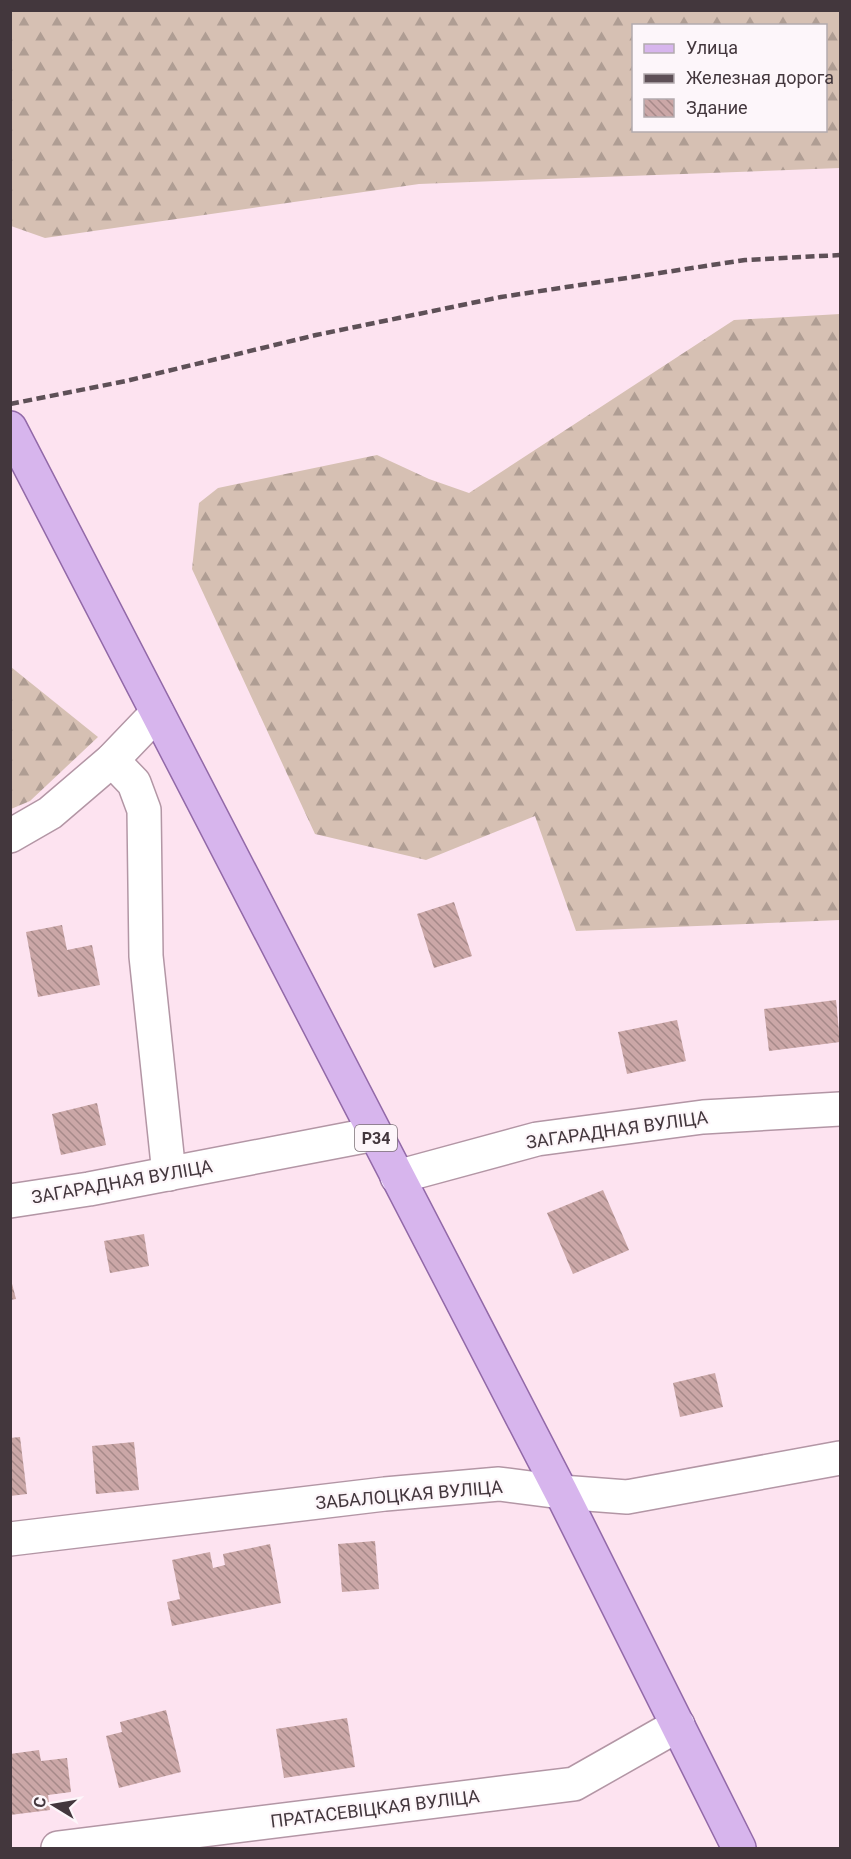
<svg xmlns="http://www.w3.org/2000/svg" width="851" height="1859" font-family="Roboto,sans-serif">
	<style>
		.forest { fill: url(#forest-firs); fill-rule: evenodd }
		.building { fill: url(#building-back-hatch) }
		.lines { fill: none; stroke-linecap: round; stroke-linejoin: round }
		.minor-casing { stroke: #b396a5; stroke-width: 36 }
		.major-casing { stroke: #9269a8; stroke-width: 36 }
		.minor { stroke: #fff; stroke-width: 33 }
		.major { stroke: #d7b5ed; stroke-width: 33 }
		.rail { stroke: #5e5057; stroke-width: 4.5; stroke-dasharray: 9 4.5; stroke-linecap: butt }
		.labels { text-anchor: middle; stroke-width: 4.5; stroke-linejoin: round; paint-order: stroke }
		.shield { fill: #fdf6fa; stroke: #7b7076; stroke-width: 1.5 }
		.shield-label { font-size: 16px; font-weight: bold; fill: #43373d }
		.street-label { font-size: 18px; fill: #43373d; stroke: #fdf6fa }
	</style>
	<defs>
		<pattern id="forest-firs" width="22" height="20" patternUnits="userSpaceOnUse" patternTransform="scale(1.5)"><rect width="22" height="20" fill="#d6c0b3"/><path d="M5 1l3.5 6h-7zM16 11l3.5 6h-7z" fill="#af9d93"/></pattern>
		<pattern id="building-back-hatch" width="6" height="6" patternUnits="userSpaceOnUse" patternTransform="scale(1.5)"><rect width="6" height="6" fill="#cba7a7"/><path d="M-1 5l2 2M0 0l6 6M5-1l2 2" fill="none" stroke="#a68989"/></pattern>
	</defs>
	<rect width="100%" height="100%" fill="#fde3f0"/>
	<!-- forest -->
	<g class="forest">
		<path d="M11,10l829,1v157l-421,16 -374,54 -34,-12zM634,26h192v104h-192z"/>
		<path d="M840,314v606l-264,11 -41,-115 -109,44 -111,-26 -123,-265 7,-66 19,-15 159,-33 52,24 40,14 265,-173z"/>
		<path d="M11,667l87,70 -68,64 -19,8z"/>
	</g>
	<!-- building -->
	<g class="building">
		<path d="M454,902l18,54 -38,12 -17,-54z"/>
		<path d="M62,925l5,25 25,-5 8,40 -62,12 -12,-65z"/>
		<path d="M836,1000l4,42 -71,9 -5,-42z"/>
		<path d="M677,1020l9,41 -59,13 -9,-42z"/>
		<path d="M97,1103l9,42 -45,10 -9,-41z"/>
		<path d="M603,1190l26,60 -56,24 -26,-61z"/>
		<path d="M144,1234l5,32 -39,7 -6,-32z"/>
		<path d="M10,1276l6,23 -6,1z"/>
		<path d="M715,1373l8,34 -43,10 -7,-34z"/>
		<path d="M20,1437l7,57 -17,2v-58z"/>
		<path d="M134,1442l5,48 -43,4 -4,-48z"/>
		<path d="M375,1541l4,48 -37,3 -4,-48z"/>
		<path d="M270,1544l11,59 -109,23 -5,-24 13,-3 -8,-39 38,-8 3,16 12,-3 -2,-11z"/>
		<path d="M166,1710l15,62 -62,16 -13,-52 16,-4 -2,-10z"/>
		<path d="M347,1718l8,49 -71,11 -8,-49z"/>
		<path d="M39,1750l2,11 26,-3 4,34 -23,3 2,15 -40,5v-61z"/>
	</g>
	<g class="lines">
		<defs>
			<g id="minor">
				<path d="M112,760l22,23 10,27 2,146 23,218"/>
				<path d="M10,836l40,-23 62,-53 45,-47"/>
				<path d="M397,1177l140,-38 166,-22 137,-8"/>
				<path d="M10,1201l79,-12 286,-55"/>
				<path d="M10,1539l375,-45 114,-10 62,8 66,5 213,-39"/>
				<path d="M58,1848l516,-64 104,-59"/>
			</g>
			<path id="major" d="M10,428l551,1064 178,356"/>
		</defs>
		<!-- minor casing -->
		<use href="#minor" class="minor-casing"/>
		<!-- major casing -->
		<use href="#major" class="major-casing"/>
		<!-- minor -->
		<use href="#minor" class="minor"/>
		<!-- major -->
		<use href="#major" class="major"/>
		<!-- rail -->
		<path class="rail" d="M10,404l116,-23 190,-46 185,-38 244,-37 95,-5"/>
	</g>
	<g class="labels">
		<!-- shield labels -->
		<rect class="shield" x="355" y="1125" width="42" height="26" rx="4.5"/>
		<g class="shield-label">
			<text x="376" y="1144">Р34</text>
		</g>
		<!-- street labels -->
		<g class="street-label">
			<text transform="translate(617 1130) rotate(-8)" y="6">ЗАГАРАДНАЯ ВУЛІЦА</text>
			<text transform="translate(122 1182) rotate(-10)" y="6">ЗАГАРАДНАЯ ВУЛІЦА</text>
			<text transform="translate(409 1495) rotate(-5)" y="6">ЗАБАЛОЦКАЯ ВУЛІЦА</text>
			<text transform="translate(375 1809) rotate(-7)" y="6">ПРАТАСЕВІЦКАЯ ВУЛІЦА</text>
		</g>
	</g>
	<!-- border -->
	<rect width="851" height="1859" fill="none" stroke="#43373d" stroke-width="24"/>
	<!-- legend -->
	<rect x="632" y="24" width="195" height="108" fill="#fdf6fa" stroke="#b3aaae" stroke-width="1.5"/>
	<rect x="644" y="44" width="30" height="9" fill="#d7b5ed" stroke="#b3aaae" stroke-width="1.5"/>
	<text x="686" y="54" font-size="18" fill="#43373d">Улица</text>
	<rect x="644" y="74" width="30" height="9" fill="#5e5057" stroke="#b3aaae" stroke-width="1.5"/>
	<text x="686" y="84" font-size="18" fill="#43373d">Железная дорога</text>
	<rect x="644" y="99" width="30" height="18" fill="url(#building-back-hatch)" stroke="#b3aaae" stroke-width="1.5"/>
	<text x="686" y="114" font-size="18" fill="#43373d">Здание</text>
	<!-- north arrow -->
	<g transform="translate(54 1805) rotate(281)" stroke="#fdf6fa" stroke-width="4.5" paint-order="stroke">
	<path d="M0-4.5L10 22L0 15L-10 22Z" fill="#43373d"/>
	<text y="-9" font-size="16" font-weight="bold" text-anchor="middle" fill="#43373d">С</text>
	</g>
</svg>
